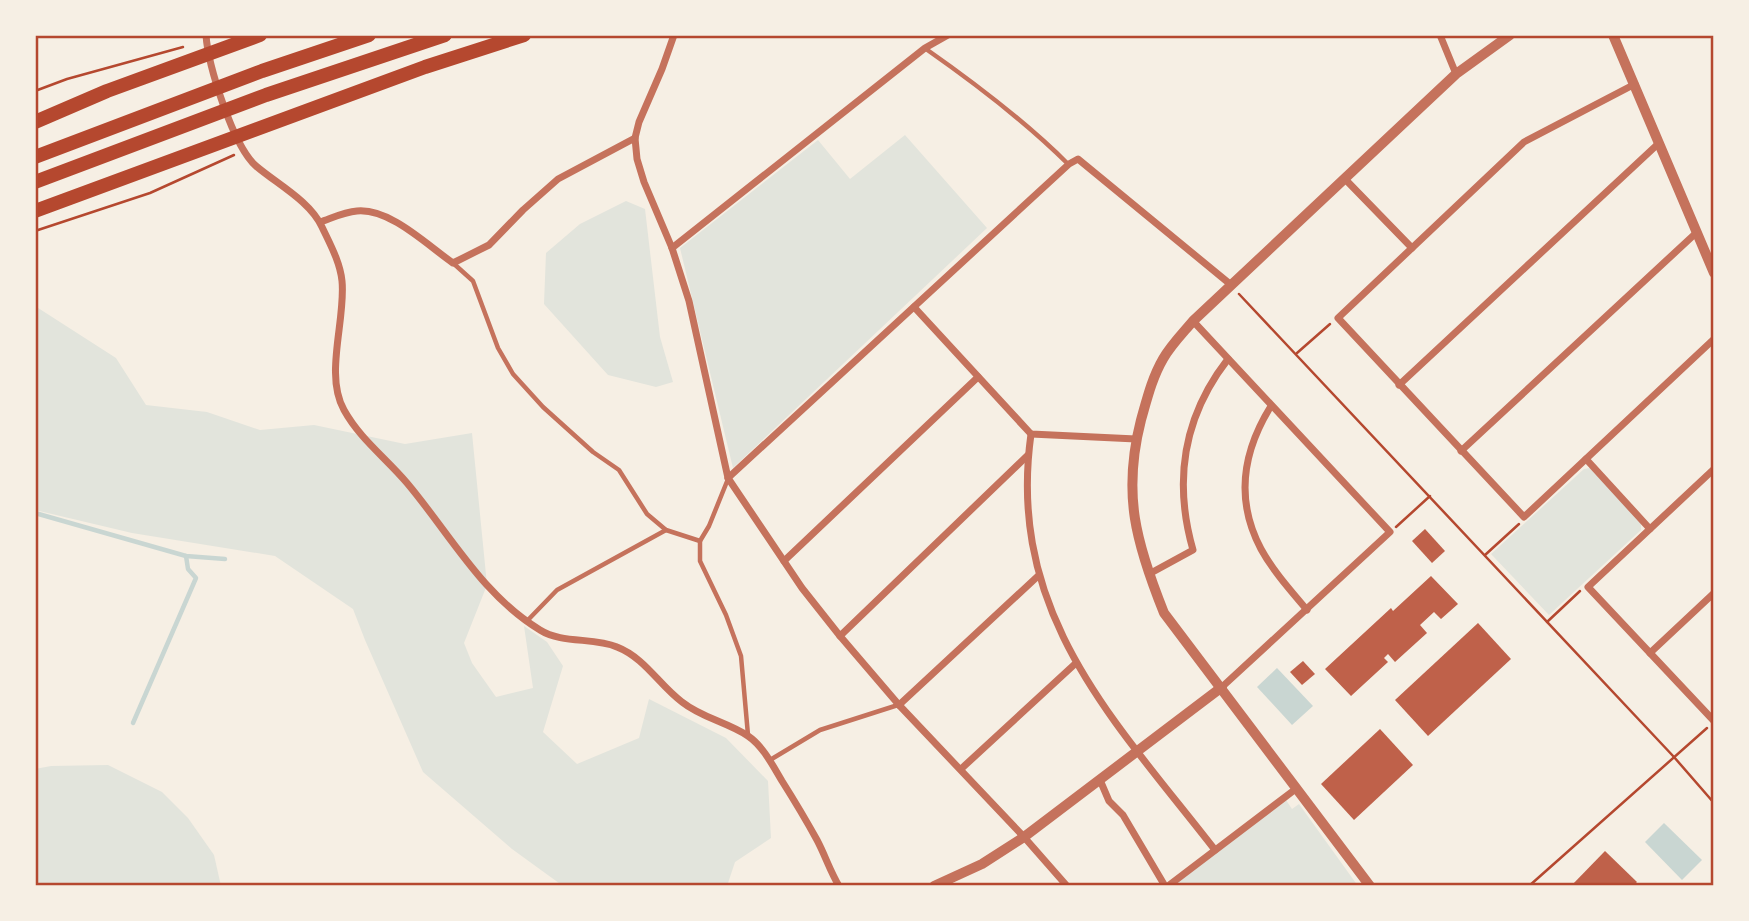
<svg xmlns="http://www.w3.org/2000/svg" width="1749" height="921" font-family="Commissioner,sans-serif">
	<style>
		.green { fill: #e2e4dc }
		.water { fill: #c9d6d2 }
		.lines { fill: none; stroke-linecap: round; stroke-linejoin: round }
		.stream { stroke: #c9d6d2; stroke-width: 4.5 }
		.building { fill: #bf614a }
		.path { stroke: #b5482f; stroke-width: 2.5 }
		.service { stroke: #c5725c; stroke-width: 4.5 }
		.minor { stroke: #c5725c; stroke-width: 7 }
		.tertiary { stroke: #c5725c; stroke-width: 10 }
		.trunk { stroke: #b5482f; stroke-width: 14 }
		.motorway { stroke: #b5482f; stroke-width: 14 }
		.neatline { fill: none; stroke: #b5482f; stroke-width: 2.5 }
	</style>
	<rect width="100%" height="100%" fill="#f6efe4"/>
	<!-- green -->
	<g class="green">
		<path d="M905,135l82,93 -254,240 -53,-220 138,-108 32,39z"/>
		<path d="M626,201l19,8 15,128 13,45 -17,5 -48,-12 -64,-71 2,-51 34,-29z"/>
		<path d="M35,306l81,52 30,47 61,7 53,18 54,-5 91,19 67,-11 15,152 -23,58 8,20 24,34 37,-9 -9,-62 23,16 16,24 -20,66 34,32 62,-26 10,-39 77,39 42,43 3,57 -36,24 -8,24h-164l-51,-37 -89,-77 -58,-132 -12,-31 -78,-53 -143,-23 -97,-23z"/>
		<path d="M1590,468l51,55v7l-92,85 -58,-61 93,-85z"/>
		<path d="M108,765l54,27 26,26 26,37 7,31h-186v-117l16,-3z"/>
		<path d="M1286,800l6,9 7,-5 59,82h-186z"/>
	</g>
	<!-- water -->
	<g class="water">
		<path d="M1277,668l36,38 -21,19 -35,-38z"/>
		<path d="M1664,823l38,37 -20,20 -37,-38z"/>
	</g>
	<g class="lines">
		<!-- stream -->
		<g class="stream">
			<path d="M35,513l151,43 39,3"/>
			<path d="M133,723l63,-145 -8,-9 -2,-13"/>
		</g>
	</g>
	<!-- building -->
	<g class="building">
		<path d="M1425,529l20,22 -13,12 -20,-22z"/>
		<path d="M1431,576l27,28 -17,15 -7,-7 -14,13 7,8 -32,29 -7,-8 -4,4 4,4 -37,34 -26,-27 66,-61 2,3z"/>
		<path d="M1478,623l33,36 -83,77 -33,-36z"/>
		<path d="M1303,661l12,13 -13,11 -12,-13z"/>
		<path d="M1380,729l33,36 -59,55 -33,-36z"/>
		<path d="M1605,851l32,31 -4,4h-62z"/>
	</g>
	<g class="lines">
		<!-- path -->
		<g class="path">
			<path d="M35,91l32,-12 116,-32"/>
			<path d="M35,231l115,-38 84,-38"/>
			<path d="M1239,294l435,463 40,46"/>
			<path d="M1297,353l33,-29"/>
			<path d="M1396,527l34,-31"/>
			<path d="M1485,555l34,-31"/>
			<path d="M1547,622l33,-31"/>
			<path d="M1529,886l178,-158"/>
		</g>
		<!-- service -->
		<g class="service">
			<path d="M926,49c50,35 99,72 142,115"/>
			<path d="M453,263l20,18 25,67 15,26 30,33 50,45 26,18 28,44 19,16 34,11"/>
			<path d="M728,479l-19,47 -9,15v20l26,54 15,41 7,79"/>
			<path d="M527,621l30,-31 109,-60"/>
			<path d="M770,760l50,-30 78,-25"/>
		</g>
		<!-- minor -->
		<g class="minor">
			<path d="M206,35c2,30 27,111 50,131 21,18 54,35 66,61 8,17 18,35 20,54 4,38 -18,94 2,129 16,29 42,48 63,73 43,51 75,112 133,147 22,14 54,7 77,17 28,11 42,38 65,55 20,16 45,20 66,34 15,10 25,30 34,45 12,19 24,39 35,59 8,15 13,31 22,46"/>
			<path d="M674,35l-12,34 -23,53 -4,16 2,21 7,23 28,66 17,53 39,177 74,110 38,48 59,69 125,132 43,49"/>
			<path d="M1440,35l16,39"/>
			<path d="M1635,84l-111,58 -186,176 186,199 190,-178"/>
			<path d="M1344,178l68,70"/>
			<path d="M320,222c12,-4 24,-10 37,-11 33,-3 70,34 96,52l36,-18 34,-35 35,-31 77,-41"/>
			<path d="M672,248l253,-200 23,-13"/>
			<path d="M914,307l117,127 105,5"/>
			<path d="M1193,321l197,211 -168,155"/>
			<path d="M1399,385l260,-242"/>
			<path d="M1271,406c-28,45 -36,94 -10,143 12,22 30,42 46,61"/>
			<path d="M1031,434c-25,180 83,286 184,416"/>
			<path d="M1461,451l235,-218"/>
			<path d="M1586,459l64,70"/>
			<path d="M1714,469l-126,118 126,134"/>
			<path d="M728,478l341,-314 9,-5 152,125"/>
			<path d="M784,561l194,-184"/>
			<path d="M1149,574l44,-24c-20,-70 -10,-133 35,-191"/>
			<path d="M840,636l188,-181"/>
			<path d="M1650,653l64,-60"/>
			<path d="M899,705l139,-129"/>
			<path d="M961,769l115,-106"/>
			<path d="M1100,780l9,21 14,14 42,71"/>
			<path d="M1168,886l129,-98"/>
		</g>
		<!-- tertiary -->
		<g class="tertiary">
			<path d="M1613,35l101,238"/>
			<path d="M934,886l48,-22 42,-27 198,-150"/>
			<path d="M1370,886l-206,-273c-28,-70 -42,-119 -23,-193 6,-21 11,-42 22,-61 8,-14 20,-26 30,-38l263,-247 54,-39"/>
		</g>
		<!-- trunk -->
		<g class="trunk">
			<path d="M35,122l72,-31 153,-56"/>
			<path d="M35,211l390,-144 99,-32"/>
		</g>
		<!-- motorway -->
		<g class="motorway">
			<path d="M35,157l227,-86 107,-36"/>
			<path d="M35,182l231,-87 179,-60"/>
		</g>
	</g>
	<!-- border -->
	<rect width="1749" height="921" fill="none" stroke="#f6efe4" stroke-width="74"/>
	<rect x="37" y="37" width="1675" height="847" class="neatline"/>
</svg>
